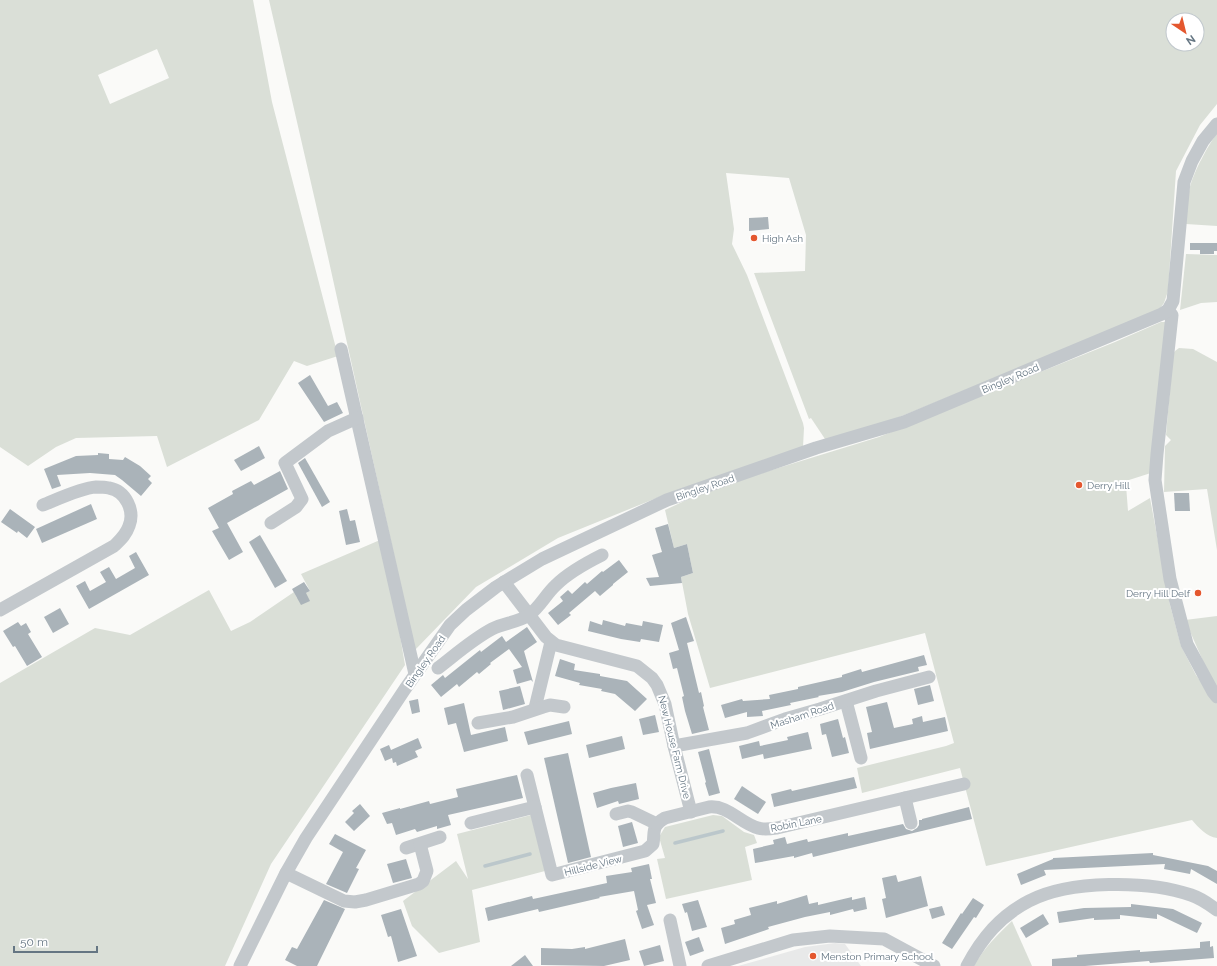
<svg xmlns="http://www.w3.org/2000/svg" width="1217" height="966" font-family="Raleway,sans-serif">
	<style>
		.built { fill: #e8e9e9 }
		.green { fill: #dadfd7; fill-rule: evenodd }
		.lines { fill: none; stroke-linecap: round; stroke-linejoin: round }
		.stream { stroke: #bbc7cb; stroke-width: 3.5 }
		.building { fill: #aab3b9 }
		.minor { stroke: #c3c8cc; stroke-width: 13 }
		.poi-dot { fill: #e4572e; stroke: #fff; stroke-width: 1.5 }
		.labels { text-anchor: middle; stroke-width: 4; stroke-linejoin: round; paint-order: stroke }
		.poi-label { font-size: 10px; fill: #657683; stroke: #fff; text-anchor: start }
		.street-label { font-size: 10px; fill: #657683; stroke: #fff }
	</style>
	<rect width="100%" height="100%" fill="#fafaf8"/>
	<!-- built -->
	<path class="built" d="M835,943l10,1 16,22h-123l67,-19z"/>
	<!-- green -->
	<g class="green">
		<path d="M0,0h253l19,102 66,254 -31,10 -13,-5 -35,59 -92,47 -10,-31 -81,2 -20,9 -28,19 -28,-19zM157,49l12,29 -59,26 -12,-29z"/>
		<path d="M269,0h948v104l-17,21 -24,46 -8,120 -4,12 -6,8 -278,114 -53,17 -16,-24 -2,1 -55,-146 51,-2 1,-36 -17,-57 -63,-5 8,56 -2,15 15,31 56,148 1,5 -1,19 -134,46 -111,45 -82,49 -61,63 -87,-393zM1173,20h24v24h-24z"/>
		<path d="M1217,133v93l-31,-2c1,-12 1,-25 4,-37 4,-16 18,-41 27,-54z"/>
		<path d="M1186,254l31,1v47l-16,1 -21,7z"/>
		<path d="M1161,322h5l-12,150 -25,8 -3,5 2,26 22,-13 20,107 11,41 15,29 21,29v134c-10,-1 -19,-11 -25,-18l-206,46 -26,-98 -98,25 -5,-25 89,-22 8,-3 -29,-110 -215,55 -22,-74 -7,-37 12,-4 -6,-29 -13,4 -9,-38 45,-21 169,-52 236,-95z"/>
		<path d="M1179,348l14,1 24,13v188l-10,-61 -43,3 1,-46 6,-6 -5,-5 7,-81 2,-3z"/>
		<path d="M380,540l18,84 7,41 -134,199 -46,102h-225v-283l95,-55 35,7 79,-45 22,41 19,-9 44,-30 3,6 13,-7 -9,-17z"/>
		<path d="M1217,616v74l-3,-4 -29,-66z"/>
		<path d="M531,815l14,56 -73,19 8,52 -41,11 -27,-27 -9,-25 53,-40 12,18 -11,-45z"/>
		<path d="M713,815l9,1 22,16 10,3 3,8 -12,4 7,33 -86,19 -9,-40 8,-1 -6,-21 6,-10z"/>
		<path d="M1012,921l20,45h-58c10,-18 23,-31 38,-45z"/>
	</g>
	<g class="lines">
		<!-- stream -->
		<g class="stream">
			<path d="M675,843l48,-12"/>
			<path d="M485,866l45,-12"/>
		</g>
	</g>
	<!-- building -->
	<g class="building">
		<path d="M768,217l1,12 -20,2v-13z"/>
		<path d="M1190,243h27v8h-3v3h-14v-4h-10z"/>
		<path d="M310,375l18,31 9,-4 6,11 -19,9 -26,-39z"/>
		<path d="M259,446l6,12 -24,13 -7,-11z"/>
		<path d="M98,453l11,1v5l14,1 2,-3 15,9 11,10 -3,3 4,4 -11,13 -19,-16 -7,-5 -25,-2 -33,2 4,11 -9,3 -8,-20 32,-13 22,-1z"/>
		<path d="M305,458l25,44 -8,5 -24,-44z"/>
		<path d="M280,471l8,18 -61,34 16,29 -14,8 -17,-29 7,-3 -11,-20 25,-14 -1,-3 19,-10 3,4z"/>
		<path d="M1174,493h15l1,18h-15z"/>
		<path d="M91,504l6,15 -55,24 -6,-14z"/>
		<path d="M10,509l25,18 -8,11 -9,-7 -1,2 -16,-11z"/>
		<path d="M347,509l3,12 5,-1 5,22 -14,3 -7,-34z"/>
		<path d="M668,524l6,24 13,-4 6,29 -12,4 1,6 -32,3 -4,-8 13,-1 -7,-22 10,-3 -7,-24z"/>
		<path d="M260,535l27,46 -12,7 -26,-46z"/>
		<path d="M136,552l13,23 -60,34 -13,-23 9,-5 5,10 16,-9 -6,-10 9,-5 7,12 19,-11 -6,-12z"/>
		<path d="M619,560l9,12 -15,12v1l-13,11 -5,-5 -26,22 2,2 -13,10 -10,-12 15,-12 -3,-4 8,-7 4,4 13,-12 2,2 15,-13 1,1z"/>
		<path d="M304,582l6,9 -4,2 4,8 -9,4 -9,-16z"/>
		<path d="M60,608l9,16 -16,9 -9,-16z"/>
		<path d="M686,617l8,24 -7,2 12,50 2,-1 3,14 -1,1 6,23 -17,4 -7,-23 -3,-14 2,-1 -7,-28 -4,1 -4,-16 10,-3 -8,-27z"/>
		<path d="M603,620l22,6 1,-3 16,3 1,-5 20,4 -4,17 -18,-3 -1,3 -19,-3 -33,-8 2,-10 12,4z"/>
		<path d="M18,622l3,4 5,-3 5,9 -3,2 14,23 -15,9 -12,-20 -2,1 -10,-16z"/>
		<path d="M527,627l10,15 -13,9 9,31 -2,-2 -14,4 -4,-14 9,-3 -13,-18 -19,14 1,1 -12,10 -2,-2 -18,15 -2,-3 -16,13 -10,-12 12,-10 2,3 35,-28 1,2 21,-16 4,6z"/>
		<path d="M924,655l3,10 -9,2 1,4 -45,11 -32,10 -24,4 1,1 -29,6 1,2 -29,6 1,5 -16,1v-5l-22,6 -4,-13 21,-6 1,2 27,-2 -1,-4 29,-6v-2l44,-10v-2l19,-6 1,3z"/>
		<path d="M560,659l15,5 -1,6 26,4v2l27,5 20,18 -12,12 -20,-17 -14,-3 1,-2 -23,-4 1,-2 -25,-7z"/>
		<path d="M930,685l4,16 -16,4 -4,-16z"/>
		<path d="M520,686l5,18 -22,6 -4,-19z"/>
		<path d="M418,699l2,13 -8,2 -3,-13z"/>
		<path d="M887,702l7,26 19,-4 -1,-5 10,-3 1,6 22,-5 3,14 -78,18 -3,-16 5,-1 -6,-25z"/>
		<path d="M464,703l7,32 34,-8 3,14 -44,11 -8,-29 -8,2 -4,-17z"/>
		<path d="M655,715l4,17 -16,3 -4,-16z"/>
		<path d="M838,719l5,19 2,-1 4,16 -17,4 -6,-23 -4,1 -2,-11z"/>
		<path d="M569,721l3,13 -44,11 -4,-13z"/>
		<path d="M808,732l4,17 -48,10 -1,-5 -21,5 -3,-13 20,-5 1,5 28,-6 -1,-3z"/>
		<path d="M622,736l3,13 -36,9 -3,-13z"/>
		<path d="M418,738l4,10 -7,3 3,6 -21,9 -1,-4 -3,1 -1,-5 -7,3 -5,-12 9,-4 2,5z"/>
		<path d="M709,749l11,44 -11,3 -4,-13 1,-1 -8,-30z"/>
		<path d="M568,753l23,104 -23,6 -24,-105z"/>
		<path d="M517,775l6,23 -75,17 3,10 -14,4v-3l-20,6 -2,-3 -19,6 -4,-12 -5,1 -5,-11 18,-5v1l29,-8 1,3 28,-7 -2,-8z"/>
		<path d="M854,777l3,11 -83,19 -3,-13 20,-5 1,2z"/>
		<path d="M636,783l3,16 -20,5 -1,-3 -21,7 -4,-15 18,-5z"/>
		<path d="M742,786l24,16 -8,12 -24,-15z"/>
		<path d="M360,804l10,12 -16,15 -9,-9 9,-9 -2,-2z"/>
		<path d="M969,807l3,12 -159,38 -1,-4 -18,5v-2l-39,7 -2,-14 21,-5 -1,-4 12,-3 2,7 20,-5 1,3 40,-9v3l55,-12 3,5 6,2 5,-3 2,-3v-5h3v-1z"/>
		<path d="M632,822l6,21 -15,4 -5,-21z"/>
		<path d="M335,834l31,16 -10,18 3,1 -12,24 -21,-9 17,-32 -14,-8z"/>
		<path d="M1153,853v2l55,11 9,5v13l-26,-15 -1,5 -26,-5 1,-5 -121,6 2,5 -25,10 -4,-11 36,-15v-1z"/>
		<path d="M406,859l6,19 -19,5 -6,-19z"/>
		<path d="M649,864l3,15h-2l6,24 -9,2 7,20 -12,4 -6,-18 2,-1 -4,-19 -35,6 1,1 -61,14 -1,-3 -50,12 -3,-13 47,-12 1,3 74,-16 -1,-7 26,-4 -1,-4z"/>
		<path d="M896,875l2,7 23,-6 7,30 -42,12 -4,-19 4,-1 -4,-20z"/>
		<path d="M807,895l2,9 9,-2v3l34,-8v3l13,-3 2,12 -13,3 -1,-3 -23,6v-3l-25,5 -37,10 1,2 -44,15 -4,-16 14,-4 -1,-4 17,-5 -2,-7 28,-7v3z"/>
		<path d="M973,898l11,7 -8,13 -2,-1 -22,32 -10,-6 19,-30 1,1z"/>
		<path d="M324,900l21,9 -28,57h-20l-12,-6 7,-13 5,2z"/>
		<path d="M698,900l9,27 -15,4 -5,-19 -2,1 -3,-9z"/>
		<path d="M1131,904l42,5 29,14 -5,10 -40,-19v5l-37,-4v4l-26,1v-2l-35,5 -2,-11 27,-4 47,-1z"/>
		<path d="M942,906l3,9 -13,4 -3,-10z"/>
		<path d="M401,909l16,47 -19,6 -7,-26 -3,1 -7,-22z"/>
		<path d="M1043,914l6,10 -23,14 -6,-10z"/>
		<path d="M699,937l5,14 -14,5 -5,-14z"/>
		<path d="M625,939l5,21 -26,6 -63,-1v-17l31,1 13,-2v2z"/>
		<path d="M1210,941v6l3,-1 1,12 -64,5 -1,-2 -64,5h-33v-7l25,-2v-2l63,-5v2l60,-4v-6z"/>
		<path d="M660,945l4,16 -20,5 -5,-15z"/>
		<path d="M525,955l8,11h-22z"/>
	</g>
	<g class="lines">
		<!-- minor -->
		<g class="minor">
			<path d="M1168,310l4,5 -15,139 -2,26 15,99 17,65 26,48 4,5"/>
			<path d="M341,349l74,325"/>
			<path d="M271,523l25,-16 6,-8 -17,-36 43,-32 29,-13"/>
			<path d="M504,582l42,55 10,8 81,21 15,12 5,7 8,19 9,42 17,66"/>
			<path d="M0,610l114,-64c6,-6 12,-11 15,-20 6,-15 -3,-35 -20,-38 -4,-1 -9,-1 -13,-1 -15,1 -38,12 -53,18"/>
			<path d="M438,668c17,-13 35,-29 54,-39 12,-6 27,-7 37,-14 11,-8 17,-21 27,-30 13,-13 30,-22 46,-30"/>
			<path d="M846,701l15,57"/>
			<path d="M535,708l16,-66"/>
			<path d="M478,723l35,-6 30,-10 7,-2 14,2"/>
			<path d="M674,746l73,-13 38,-14 35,-10 56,-18 53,-14"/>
			<path d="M527,775l25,100 93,-24 8,-7c2,-12 -2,-18 12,-26l44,-11c19,-2 31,16 49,21 6,2 12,1 19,0l187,-44"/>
			<path d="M905,798l6,25"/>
			<path d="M616,814l12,-3 4,1 25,12"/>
			<path d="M471,823l64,-16"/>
			<path d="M406,848l34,-11"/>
			<path d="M286,873l58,28 11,1 11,-2 53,-16 4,-3 4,-10 -7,-27"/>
			<path d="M670,920l10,46"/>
			<path d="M240,966l46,-93 20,-35 99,-149 45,-64 16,-15 30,-23 46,-28 125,-59 149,-52 88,-26 258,-108 6,-4 5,-9 11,-119 8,-21 11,-20 14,-17"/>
			<path d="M708,966l85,-26 37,-4 54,3 50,27"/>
			<path d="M967,966c15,-28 33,-50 62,-65 40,-21 119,-21 162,-6 9,3 18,9 26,15"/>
		</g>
	</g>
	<!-- markers -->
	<g class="poi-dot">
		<circle cx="754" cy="238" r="4"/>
		<circle cx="1079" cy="485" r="4"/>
		<circle cx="1198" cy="593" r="4"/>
		<circle cx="813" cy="956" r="4"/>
	</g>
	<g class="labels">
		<!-- poi labels -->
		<g class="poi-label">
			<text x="762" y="242">High Ash</text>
			<text x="1087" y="489">Derry Hill</text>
			<text x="1190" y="597" text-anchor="end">Derry Hill Delf</text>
			<text x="821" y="960">Menston Primary School</text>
		</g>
		<!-- street labels -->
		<g class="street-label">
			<text transform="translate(1010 378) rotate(-23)" y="4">Bingley Road</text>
			<text transform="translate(705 487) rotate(-19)" y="4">Bingley Road</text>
			<text transform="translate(425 661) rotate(-55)" y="4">Bingley Road</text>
			<text transform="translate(802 715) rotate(-18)" y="4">Masham Road</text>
			<text transform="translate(675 747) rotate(76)" y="4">New House Farm Drive</text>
			<text transform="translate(796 823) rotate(-11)" y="4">Robin Lane</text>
			<text transform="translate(593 865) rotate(-14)" y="4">Hillside View</text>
		</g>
	</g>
	<!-- north arrow -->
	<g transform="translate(1185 32) rotate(145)"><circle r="19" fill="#ffffff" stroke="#c1c8cd"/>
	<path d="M0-3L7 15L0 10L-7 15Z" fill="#e4572e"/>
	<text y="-6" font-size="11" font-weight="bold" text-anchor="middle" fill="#657683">N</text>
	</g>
	<!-- scale -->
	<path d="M14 946v6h83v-6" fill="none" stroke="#657683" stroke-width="2"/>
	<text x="20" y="946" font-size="12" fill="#657683" stroke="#ffffff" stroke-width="3" paint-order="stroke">50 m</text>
</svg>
